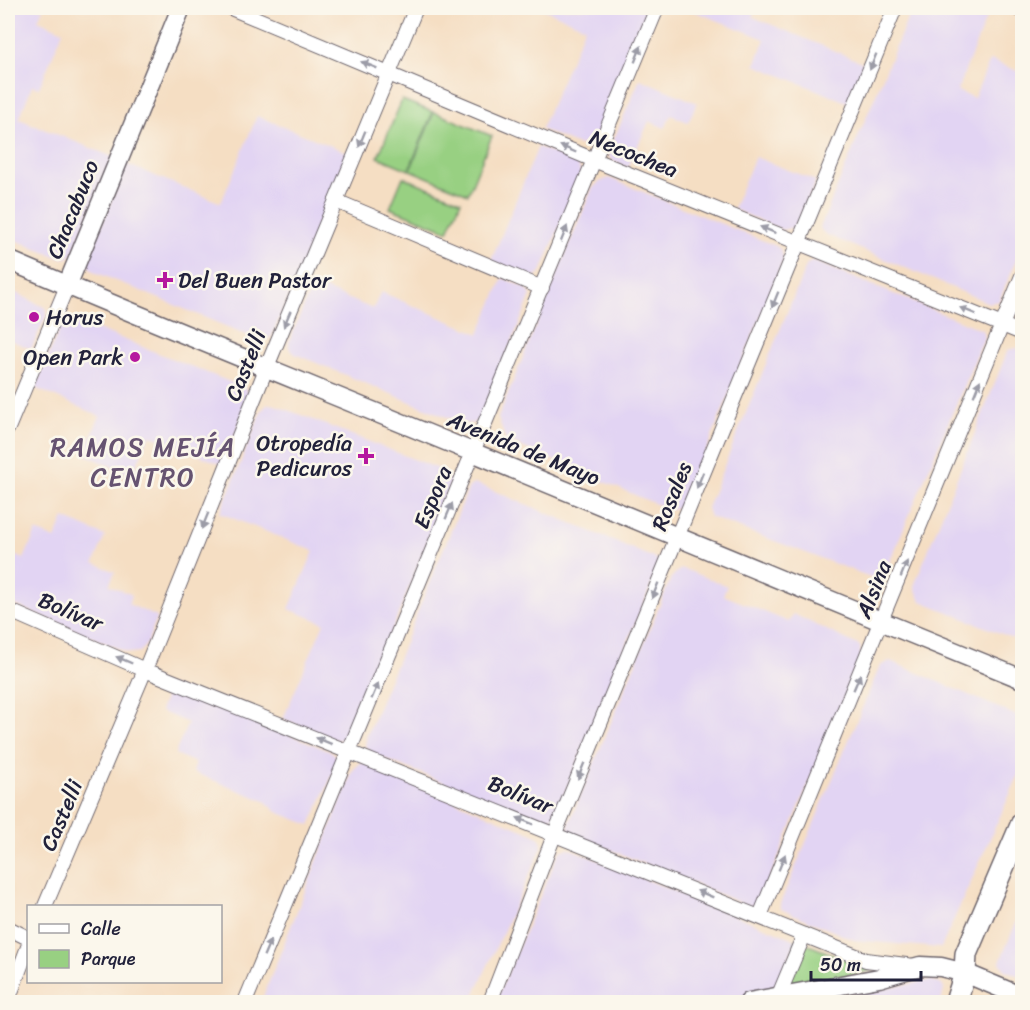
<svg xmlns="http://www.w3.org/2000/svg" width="1030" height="1010" font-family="Sriracha,sans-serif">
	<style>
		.built { fill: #e2d4f3 }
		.green { fill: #98d082; stroke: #5d795e; stroke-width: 1.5 }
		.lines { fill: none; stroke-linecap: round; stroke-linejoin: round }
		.street-casing { stroke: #6c646b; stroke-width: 16 }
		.secondary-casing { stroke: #6c646b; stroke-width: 21 }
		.primary-casing { stroke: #6c646b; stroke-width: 24 }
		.street { stroke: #fff; stroke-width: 14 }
		.secondary { stroke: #fff; stroke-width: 18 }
		.primary { stroke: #fff; stroke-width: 21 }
		.oneway { fill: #9c9ca7 }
		.poi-dot { fill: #b5179e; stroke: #fbf7ec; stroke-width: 2 }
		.labels { text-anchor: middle; stroke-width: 5; stroke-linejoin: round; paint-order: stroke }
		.street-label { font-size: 22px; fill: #22223b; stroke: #fbf7ec }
		.poi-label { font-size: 22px; fill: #22223b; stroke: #fbf7ec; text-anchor: start }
		.quarter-label { font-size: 26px; letter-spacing: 1.5px; fill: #665371; stroke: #fbf7ec }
	</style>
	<rect width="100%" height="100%" fill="#fbf7ec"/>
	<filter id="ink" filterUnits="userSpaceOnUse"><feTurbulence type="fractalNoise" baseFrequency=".0167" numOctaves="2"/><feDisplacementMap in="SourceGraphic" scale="12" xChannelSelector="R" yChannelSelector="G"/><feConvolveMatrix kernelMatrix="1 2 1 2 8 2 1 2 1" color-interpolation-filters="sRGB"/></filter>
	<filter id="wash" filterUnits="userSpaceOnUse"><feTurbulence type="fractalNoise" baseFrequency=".008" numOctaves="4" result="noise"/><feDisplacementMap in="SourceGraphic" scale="24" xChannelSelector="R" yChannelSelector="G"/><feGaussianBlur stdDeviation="1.35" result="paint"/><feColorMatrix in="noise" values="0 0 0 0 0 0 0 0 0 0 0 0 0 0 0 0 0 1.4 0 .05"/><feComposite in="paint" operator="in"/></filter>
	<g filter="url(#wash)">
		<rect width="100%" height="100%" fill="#f5dec3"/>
		<!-- built -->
		<g class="built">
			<path d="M8,8h35l-5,12 25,11 -24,57 -7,-2 -13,33 94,38 -40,97 -6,4h-7l-52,-21z"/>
			<path d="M541,8h107l-52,128 -12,8 -6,1 -37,-16 44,-102z"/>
			<path d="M686,8h70l-3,9 113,47 -17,39 -94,-38 10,-26z"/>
			<path d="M912,8h63l13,5 -31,78 17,7 16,-38 32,13v173l-23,55 -10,2 -164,-69 -5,-6z"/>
			<path d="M640,79l57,24 -9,19 -17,-7 -6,13 -16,-7 -21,47 -17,-8 -2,-5 1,-7z"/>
			<path d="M257,116l92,37 -77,183 -6,4h-7l-164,-68 -6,-5 -2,-6 39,-97 95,39z"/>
			<path d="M538,147l37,15 4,5 2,7 -40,98 -8,6 -42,-17z"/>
			<path d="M755,157l61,24 -17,40 -5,6 -12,3 -49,-21z"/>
			<path d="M609,178l167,68 4,3 4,10 -97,239 -9,10 -8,2 -164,-70 -8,-22 94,-229 7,-7z"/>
			<path d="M813,261l169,69 2,8 -100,237 -8,4 -166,-62 -3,-9 100,-244z"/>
			<path d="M503,278l23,10 5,7 -50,122 -7,6 -10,1 -169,-70 -6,-6v-6l24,-58 60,25 8,-17 98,42z"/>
			<path d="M8,289l38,19 1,6 -16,35 -23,-10z"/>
			<path d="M70,318l175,70 6,7 -28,70 -73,-30 -18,40 -48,-21 16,-38 -65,-28 26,-63 4,-6z"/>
			<path d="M1017,348l5,2v292l-101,-41 -7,-15 94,-236z"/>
			<path d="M268,404l7,1 169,66 6,9v6l-98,243 -7,10 -10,1 -52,-21 41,-96 -35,-14 25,-58 -94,-38 42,-103z"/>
			<path d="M475,483l179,75 5,2 1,4 -105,253 -12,5 -173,-69 -5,-7 2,-11 102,-248z"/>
			<path d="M64,518l41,18 -11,27 21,9 -6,13 23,10 -4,9 29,13 -10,26 -7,9 -11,1 -121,-51v-49l16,6 12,-28 19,8z"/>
			<path d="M684,569l43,17 -4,9 66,27 4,-8 67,32 1,12 -100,241 -9,7 -6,-1 -174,-71 -4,-6 2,-7 101,-243 8,-8z"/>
			<path d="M890,661l132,57v49l-81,181 -87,-8 -73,-31 -1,-5 100,-238z"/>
			<path d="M170,685l162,67 5,5v8l-27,60 -33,-13 -12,-11 -72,-29 3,-9 -21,-9 13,-31 -28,-12z"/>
			<path d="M363,762l174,74 4,4 1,7 -71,155h-210l92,-232 6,-6z"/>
			<path d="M568,848l228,92 -22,55 -44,7h-235l61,-143 5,-8z"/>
			<path d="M1022,908v69l-17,-7 -5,-8z"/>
			<path d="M932,980l10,5 2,4 -3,13h-133z"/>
		</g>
		<!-- green -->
		<g class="green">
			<path d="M402,100l31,12 -24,58 -31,-13z"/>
			<path d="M434,112l58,24 -24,58 -58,-24z"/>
			<path d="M403,177l58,24 -13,30 -58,-23z"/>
			<path d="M796,940l71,28 4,3 -83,15z"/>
		</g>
	</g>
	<g filter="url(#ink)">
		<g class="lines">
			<defs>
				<g id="street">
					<path d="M231,8l363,152 428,173"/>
					<path d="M1015,8l7,2"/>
					<path d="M336,201l206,87"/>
					<path d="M8,428l59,-142"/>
					<path d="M8,610l137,60 721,290 48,6"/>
					<path d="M45,906l100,-236 121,-301 150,-361"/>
					<path d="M760,916l262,-640"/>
					<path d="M8,928l20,10"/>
					<path d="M778,997l26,-62"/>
					<path d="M8,1000l20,-53"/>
					<path d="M245,1002l412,-994"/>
					<path d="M490,1002l65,-169 340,-825"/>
				</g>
				<g id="secondary">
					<path d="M8,260c155,67 312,129 469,194 182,75 363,151 545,225"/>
					<path d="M67,286l114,-278"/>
					<path d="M749,1002l130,-24 41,-12 21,1 24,6 57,24"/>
				</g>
				<path id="primary" d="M956,1002l9,-29 1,-19 56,-131"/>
			</defs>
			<!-- street casing -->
			<use href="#street" class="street-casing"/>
			<!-- secondary casing -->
			<use href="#secondary" class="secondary-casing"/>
			<!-- primary casing -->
			<use href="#primary" class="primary-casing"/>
			<!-- street -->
			<use href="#street" class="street"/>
			<!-- secondary -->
			<use href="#secondary" class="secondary"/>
			<!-- primary -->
			<use href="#primary" class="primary"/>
		</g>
		<!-- one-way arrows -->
		<defs><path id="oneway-solid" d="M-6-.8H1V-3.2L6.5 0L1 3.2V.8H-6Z" transform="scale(1.5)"/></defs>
		<g class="oneway">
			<use href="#oneway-solid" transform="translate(638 54) rotate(-68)"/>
			<use href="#oneway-solid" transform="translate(873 62) rotate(112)"/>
			<use href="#oneway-solid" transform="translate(369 65) rotate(-158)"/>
			<use href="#oneway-solid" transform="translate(362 139) rotate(112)"/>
			<use href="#oneway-solid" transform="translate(568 149) rotate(-157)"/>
			<use href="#oneway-solid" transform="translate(768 230) rotate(-158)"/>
			<use href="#oneway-solid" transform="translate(564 234) rotate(-68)"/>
			<use href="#oneway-solid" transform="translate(775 300) rotate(112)"/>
			<use href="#oneway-solid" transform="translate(968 311) rotate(-158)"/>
			<use href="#oneway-solid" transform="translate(287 319) rotate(113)"/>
			<use href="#oneway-solid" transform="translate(977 388) rotate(-68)"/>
			<use href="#oneway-solid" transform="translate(700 480) rotate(112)"/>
			<use href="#oneway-solid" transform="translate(449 511) rotate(-67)"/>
			<use href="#oneway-solid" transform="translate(205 521) rotate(112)"/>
			<use href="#oneway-solid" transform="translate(904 569) rotate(-68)"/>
			<use href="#oneway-solid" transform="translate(655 591) rotate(112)"/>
			<use href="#oneway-solid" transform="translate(124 660) rotate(-157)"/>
			<use href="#oneway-solid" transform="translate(857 682) rotate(-67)"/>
			<use href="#oneway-solid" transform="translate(375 691) rotate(-67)"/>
			<use href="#oneway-solid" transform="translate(324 741) rotate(-158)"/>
			<use href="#oneway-solid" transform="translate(581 771) rotate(112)"/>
			<use href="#oneway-solid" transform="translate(525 821) rotate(-158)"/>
			<use href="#oneway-solid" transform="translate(782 862) rotate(-68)"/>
			<use href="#oneway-solid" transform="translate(705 894) rotate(-158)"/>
			<use href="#oneway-solid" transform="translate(267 948) rotate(-67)"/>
		</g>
	</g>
	<!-- markers -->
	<g class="poi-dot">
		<path d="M162 271h6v6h6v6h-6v6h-6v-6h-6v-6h6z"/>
		<circle cx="34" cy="317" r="6"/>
		<circle cx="135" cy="357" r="6"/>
		<path d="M363 447h6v6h6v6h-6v6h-6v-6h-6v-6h6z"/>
	</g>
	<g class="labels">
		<!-- street labels -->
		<g class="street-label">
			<text transform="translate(634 153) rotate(22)" y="8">Necochea</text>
			<text transform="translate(72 209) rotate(-68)" y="8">Chacabuco</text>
			<text transform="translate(245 365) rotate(-68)" y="8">Castelli</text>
			<text transform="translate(524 448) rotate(22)" y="8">Avenida de Mayo</text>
			<text transform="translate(671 496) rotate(-68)" y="8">Rosales</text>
			<text transform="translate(432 497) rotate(-67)" y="8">Espora</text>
			<text transform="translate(873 589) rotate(-68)" y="8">Alsina</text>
			<text transform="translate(71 611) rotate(23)" y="8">Bolívar</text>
			<text transform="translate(521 794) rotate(22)" y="8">Bolívar</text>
			<text transform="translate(61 815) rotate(-67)" y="8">Castelli</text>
		</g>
		<!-- poi labels -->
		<g class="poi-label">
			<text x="178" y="288">Del Buen Pastor</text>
			<text x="46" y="325">Horus</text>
			<text x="123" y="365" text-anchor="end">Open Park</text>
			<text x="352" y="451" text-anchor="end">Otropedía<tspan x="352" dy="25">Pedicuros</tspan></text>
		</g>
		<!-- quarter labels -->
		<g class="quarter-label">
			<text x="143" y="456">RAMOS MEJÍA<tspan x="143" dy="30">CENTRO</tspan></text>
		</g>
	</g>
	<!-- margin -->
	<rect width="1030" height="1010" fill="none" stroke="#fbf7ec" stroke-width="30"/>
	<!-- legend -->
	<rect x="27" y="905" width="195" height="78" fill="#fbf7ec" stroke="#a4a2a5" stroke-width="1.5"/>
	<rect x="39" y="924" width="30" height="9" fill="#ffffff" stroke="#a4a2a5" stroke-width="1.5"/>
	<text x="81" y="935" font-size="18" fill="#22223b">Calle</text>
	<rect x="39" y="950" width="30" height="18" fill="#98d082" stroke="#a4a2a5" stroke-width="1.5"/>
	<text x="81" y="965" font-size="18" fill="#22223b">Parque</text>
	<!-- scale -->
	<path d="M811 971v9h110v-9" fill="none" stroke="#22223b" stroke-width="3"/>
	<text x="820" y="971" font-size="18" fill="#22223b" stroke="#fbf7ec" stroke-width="4.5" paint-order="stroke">50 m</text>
</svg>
